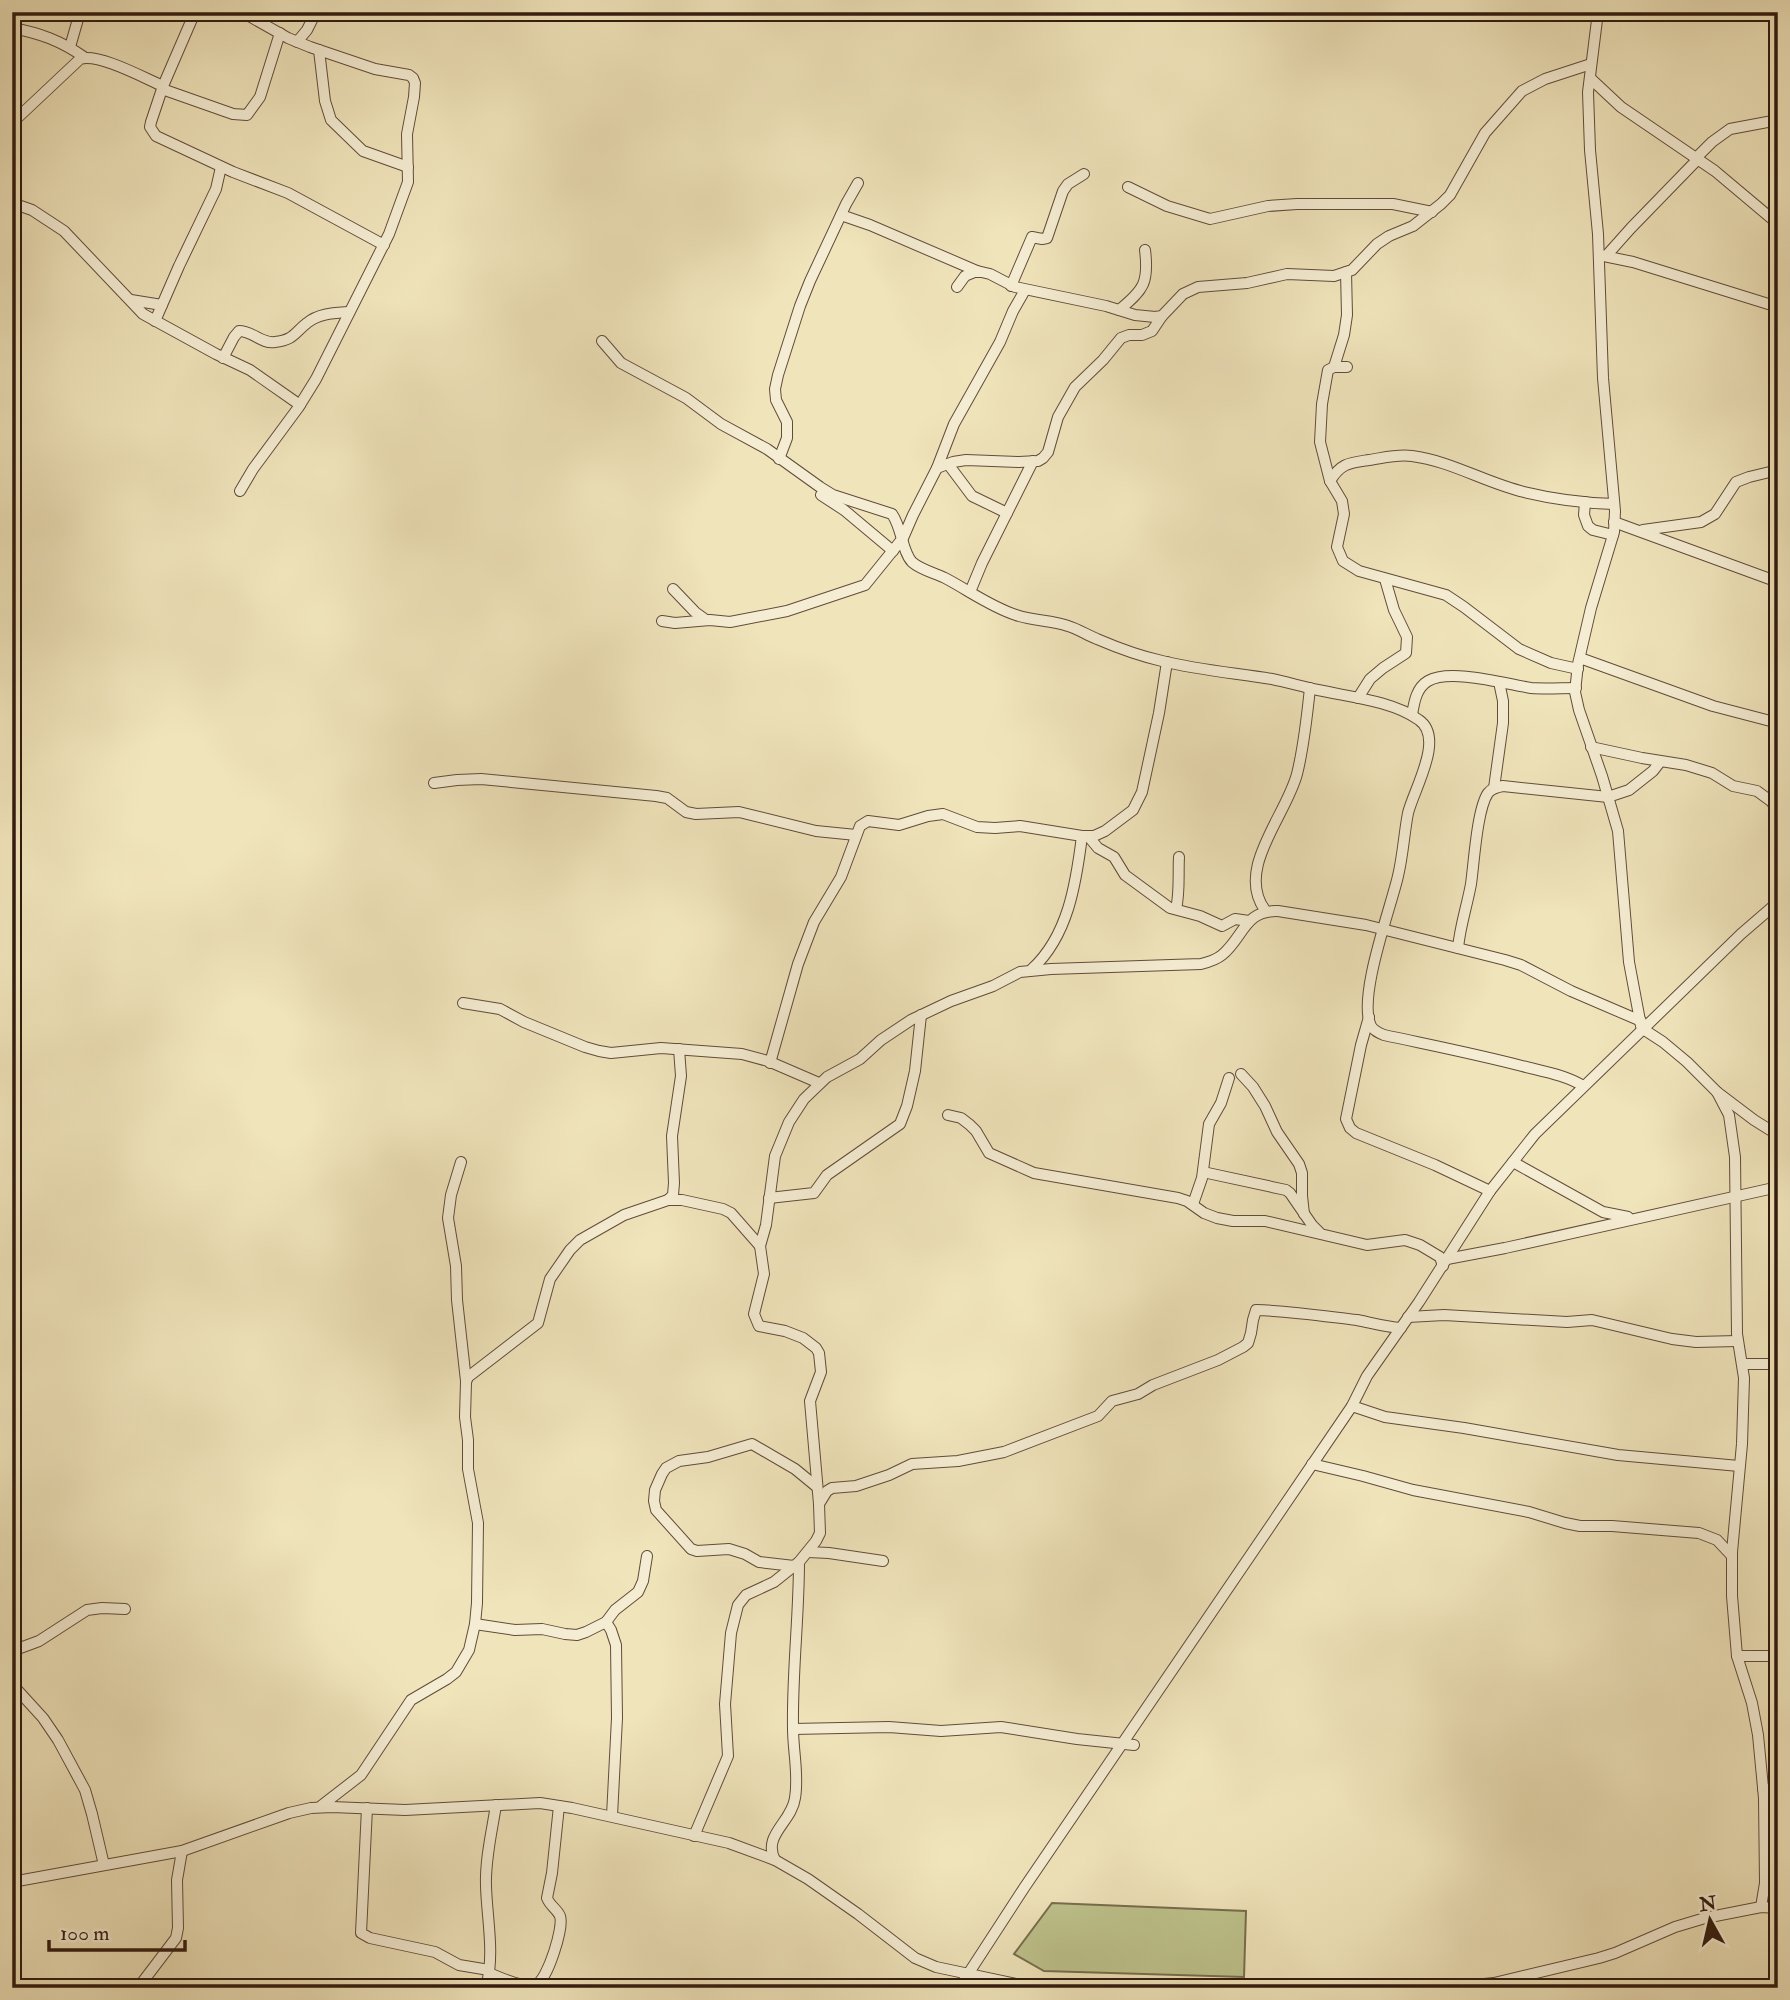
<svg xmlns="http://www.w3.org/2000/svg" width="1790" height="2000" font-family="'IM FELL Double Pica',serif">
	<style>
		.green { fill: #bec38d; stroke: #786e4e; stroke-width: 2 }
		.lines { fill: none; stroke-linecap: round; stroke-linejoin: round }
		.street-casing { stroke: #614c3a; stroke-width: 12 }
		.street { stroke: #f5edd3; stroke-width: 10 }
	</style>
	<rect width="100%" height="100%" fill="#f0e4bb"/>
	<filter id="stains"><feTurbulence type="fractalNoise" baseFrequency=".00286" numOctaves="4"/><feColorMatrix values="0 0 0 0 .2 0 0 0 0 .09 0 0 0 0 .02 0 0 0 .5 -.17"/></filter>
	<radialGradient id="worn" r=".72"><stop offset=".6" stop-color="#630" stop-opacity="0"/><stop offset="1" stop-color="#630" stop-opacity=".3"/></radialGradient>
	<!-- green -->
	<path class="green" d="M1052,1903l194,8 -2,66 -200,-6 -30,-17z"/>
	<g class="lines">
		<defs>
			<g id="street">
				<path d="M195,12l-32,74 -12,36 -1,5 6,9 77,36 55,21 96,52"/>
				<path d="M1598,12l-10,80 2,58 8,84 5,144 12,133 -1,21 -23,76 -13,56 -3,28 4,18 23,66 16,55 11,131 12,64"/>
				<path d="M12,28c28,5 49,13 72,29"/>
				<path d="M297,42l10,-12 9,-18"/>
				<path d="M70,47l10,-35"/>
				<path d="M319,50l6,51 6,19 32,31 45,16"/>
				<path d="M1590,78l31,29 94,64 63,53"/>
				<path d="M162,89l71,25 14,1 13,-18 20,-64"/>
				<path d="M12,123l68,-64c19,-6 64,19 83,27"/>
				<path d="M1696,158l16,-16 18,-13 48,-9"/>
				<path d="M1128,187l39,19 43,13 58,-13 29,-2h96l39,8"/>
				<path d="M12,203l20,7 32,21 79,83 73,40 34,16 50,35"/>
				<path d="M841,215l29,10 107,46"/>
				<path d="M1599,255l34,7 145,45"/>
				<path d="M1606,256l25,-28 67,-69"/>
				<path d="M1011,286l21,-49 10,2 5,-1 16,-47 5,-7 16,-10"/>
				<path d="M957,287l8,-11 12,-5 13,3 25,13 91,19 29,9 20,2 7,-1 21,-22 15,-7 49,-4 40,-9 47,2 18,-6 25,-26 12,-8 24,-10 28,-22 9,-9 35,-62 37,-42 23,-12 46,-15"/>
				<path d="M131,300l31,5"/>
				<path d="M1119,310c25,-20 30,-28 26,-60"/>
				<path d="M155,321l24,-55 37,-77 5,-22"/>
				<path d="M602,341l19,22 65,35 35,26 46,25 53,38 13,8 59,19c10,14 10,37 20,48 9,8 23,11 33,16 23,12 46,29 71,37 17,6 35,5 52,11 10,3 19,9 29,13 21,9 43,17 65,22 36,9 73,12 110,18 15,3 31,8 46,11 32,7 75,11 101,30 26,18 -5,69 -11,93 -4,21 -5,42 -10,63 -7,31 -41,122 -27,150 3,5 8,7 13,9 46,10 92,19 138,31 19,5 44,9 61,20"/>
				<path d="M223,358l11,-21 5,-6c14,0 22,13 36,11 19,-2 19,-9 32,-19 12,-10 28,-10 42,-11"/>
				<path d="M1334,367l10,-32 3,-20 -1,-43"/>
				<path d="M1347,367h-13l-6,3 -6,34 -2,38 10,39 12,20 2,13 -7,33 6,14 16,10 87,24 18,12 55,42 32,14 27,6"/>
				<path d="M779,459l8,-21v-16l-11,-22 -1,-11 3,-14 22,-69 10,-25 36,-77 12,-21"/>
				<path d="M948,464l24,32 35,17"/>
				<path d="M937,468l16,-6 13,-2 53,2 19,-1 5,-3 5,-6 10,-35 17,-30 28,-27 18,-22 8,-3h13l10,-4 10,-15"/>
				<path d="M1330,481c11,-18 19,-18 39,-21 14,-2 28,-6 43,-4 39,5 74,27 112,36 29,7 60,11 90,12"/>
				<path d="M240,491l13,-22 45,-61 18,-29 73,-145 19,-52 -1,-48 7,-37 1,-14 -2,-5 -4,-3 -34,-6 -65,-22 -22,-9 -46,-26"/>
				<path d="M821,495l23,15 49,41"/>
				<path d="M1585,502l-1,13 4,11 5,4 20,5"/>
				<path d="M1614,522l164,60"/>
				<path d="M1643,530l58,-8 14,-8 21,-32 13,-5 29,-7"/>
				<path d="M673,589l22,23 11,8"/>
				<path d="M970,592l12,-29 51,-102"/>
				<path d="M662,621l13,2 35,-3 20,2 57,-11 78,-26 38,-47 10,-23 24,-47 17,-44 46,-82 13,-31 12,-21"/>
				<path d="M1580,658l133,48 65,17"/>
				<path d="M1358,698l12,-19 13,-11 23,-15 1,-16 -13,-27 -9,-31"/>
				<path d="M1412,715c2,-12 4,-27 16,-34 22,-13 78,3 103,7 15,1 30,0 45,0"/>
				<path d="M1591,747l51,11 44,7 26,8 21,13 24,5 15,11 6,12"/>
				<path d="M434,783l23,-3 24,-1 175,17 11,2 19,14 10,2 43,-2 77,19 40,4"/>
				<path d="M1494,788l9,-65v-22l-4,-19"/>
				<path d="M1088,836l10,12 16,9 11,18 45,33 30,8 22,10 13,-7 14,2"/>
				<path d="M1176,909c4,-17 2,-34 3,-52"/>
				<path d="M1265,910c-30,-41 21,-94 32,-136 7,-28 10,-57 13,-86"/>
				<path d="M1458,948c2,-22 9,-42 13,-64 3,-21 6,-75 17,-91 4,-5 9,-6 15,-7l105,11 21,-7 24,-19 7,-9"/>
				<path d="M1032,969c36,-33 44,-85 50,-133"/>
				<path d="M463,1003l37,6 24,13 61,25 14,4 12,2 50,-5 81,6 26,7 51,22"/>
				<path d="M1369,1017l-8,28 -15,74 4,9 6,5 79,32 55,26"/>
				<path d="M1643,1029l20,13 24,20 30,30 37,28 24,15"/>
				<path d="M770,1063l28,-99 16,-42 27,-45 19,-51 8,-5 31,4 29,-9 15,-2 34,13 18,1 25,-2 62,10h12l11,-5 28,-21 9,-18 17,-79 8,-51"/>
				<path d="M1241,1074l12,13 12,19 12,26 22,32 3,9v23l2,18"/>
				<path d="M1717,1092l12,23 6,42 2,177 7,44 -2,66 -10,108v44l5,60 15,47 6,32 6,63 1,85 -4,24"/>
				<path d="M948,1115l13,3 9,7 6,6 13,22 45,20 144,25 9,3 17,12 13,5 16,3h32l102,24 38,-5 15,5 20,12 3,9"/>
				<path d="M461,1162l-10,33 -3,23 8,48 1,34 9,81"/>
				<path d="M1513,1162l90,50 25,5"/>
				<path d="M1203,1172l83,18 4,3 22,32 7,7"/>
				<path d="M769,1198l45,-5 13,-18 73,-51 7,-18 8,-35 6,-56"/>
				<path d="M668,1200l5,-5 1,-12 -2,-47 9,-60 -2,-27"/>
				<path d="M1193,1204l9,-26 7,-54 12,-21 8,-25"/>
				<path d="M1447,1259l58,-11 273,-61"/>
				<path d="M1408,1317l36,-2 123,7 25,-2 80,19 24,3 42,-1"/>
				<path d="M1743,1364h35"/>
				<path d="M1352,1406l33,11 79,11 154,27 121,11"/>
				<path d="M1312,1464l51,12 50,14 116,22 36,11 15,3h32l87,7 18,7 15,16"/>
				<path d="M819,1504l8,-13 5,-3 24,-2 33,-11 23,-11 46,-3 46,-9 94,-36 14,-15 26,-7 15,-9 65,-25 25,-13 5,-4 3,-10 2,-13 3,-10c34,1 67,6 101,10 15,3 29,7 44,8"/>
				<path d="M808,1552l21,1 54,8"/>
				<path d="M794,1566l-35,-4 -14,-8 -16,-5 -32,2 -6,-2 -35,-39 -2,-9 1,-11 7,-16 4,-6 13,-7 29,-4 44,-13 43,25 22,18"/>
				<path d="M606,1622l5,8 5,15 1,73 -5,98"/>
				<path d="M475,1624l40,6 27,-1 23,5 12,1 9,-3 20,-10 9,-12 23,-18 5,-11 4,-25"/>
				<path d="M12,1651l27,-10 48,-31 15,-2 23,1"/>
				<path d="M1737,1656h41"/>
				<path d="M12,1684l31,34 15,22 27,50 7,24 12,51"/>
				<path d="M793,1729l96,-2 52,4 60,-4 76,12 57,6"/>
				<path d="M1763,1789l15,1"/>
				<path d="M321,1806l40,-31 50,-75 36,-21 9,-7 13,-22 6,-26 2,-21 1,-80 -10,-54v-29l-3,-23 1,-35 2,-5 70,-54 12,-44 20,-29 10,-10 44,-25 44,-15h14l41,9 8,4 29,33"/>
				<path d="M367,1808l-6,125 9,5 65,14 24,13 30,5"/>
				<path d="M694,1836l34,-80 -3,-52 6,-71 7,-28 8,-10 28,-13 25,-20 17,-21 4,-8 -1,-29 -9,-103 11,-29 -2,-19 -3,-5 -13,-10 -18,-7 -26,-5 -5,-12 10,-40 -4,-28 6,-21 9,-69 14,-34 15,-23 23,-22 33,-18 21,-19 30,-20 40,-19 42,-15 27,-14 31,-3 150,-5c8,-2 15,-4 21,-9 22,-18 22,-45 56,-44l88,14 139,35 16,5 50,26 70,30"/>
				<path d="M775,1860c-13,-25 17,-38 20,-62 4,-23 -2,-46 -2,-70 -1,-55 6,-111 6,-166"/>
				<path d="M12,1882l170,-31 107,-38 22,-5 21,-1 73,3 135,-7 32,5 157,35 46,17 33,19 50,35 57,44 21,9 99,21"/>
				<path d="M489,1973c10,4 37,17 48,11 11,-6 27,-57 23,-68 -3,-7 -10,-10 -13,-18l5,-25 7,-67"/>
				<path d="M138,1988l38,-50 2,-10 -1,-48 5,-29"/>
				<path d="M463,1988h4"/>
				<path d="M486,1988c9,-35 1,-68 0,-102 -1,-27 6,-55 10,-81"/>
				<path d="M959,1988l65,-100 328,-482 15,-30 52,-74 71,-111 45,-57 206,-200 37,-32"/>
				<path d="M1443,1988l51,-5 105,-25 16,-5 60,-26 30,-9 56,-11 17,1"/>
			</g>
		</defs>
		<!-- street casing -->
		<use href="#street" class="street-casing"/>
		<!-- street -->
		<use href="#street" class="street"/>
	</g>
	<!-- margin -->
	<rect width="1790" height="2000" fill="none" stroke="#f0e4bb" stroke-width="42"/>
	<rect x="14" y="14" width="1762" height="1972" fill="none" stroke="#311a0f" stroke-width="3.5"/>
	<rect x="21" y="21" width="1748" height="1958" fill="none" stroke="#311a0f" stroke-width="2"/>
	<!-- north arrow -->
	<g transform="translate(1710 1920) rotate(352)" stroke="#f5edd3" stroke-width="5" paint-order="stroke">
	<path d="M0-5L12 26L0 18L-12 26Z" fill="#311a0f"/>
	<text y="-10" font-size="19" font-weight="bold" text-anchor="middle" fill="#311a0f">N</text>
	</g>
	<!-- scale -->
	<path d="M49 1940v10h136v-10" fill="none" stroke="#311a0f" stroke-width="3.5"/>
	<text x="60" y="1940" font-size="21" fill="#311a0f" stroke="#f5edd3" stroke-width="5" paint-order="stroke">100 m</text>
	<rect width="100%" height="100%" filter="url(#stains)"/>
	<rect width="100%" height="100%" fill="url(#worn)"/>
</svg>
